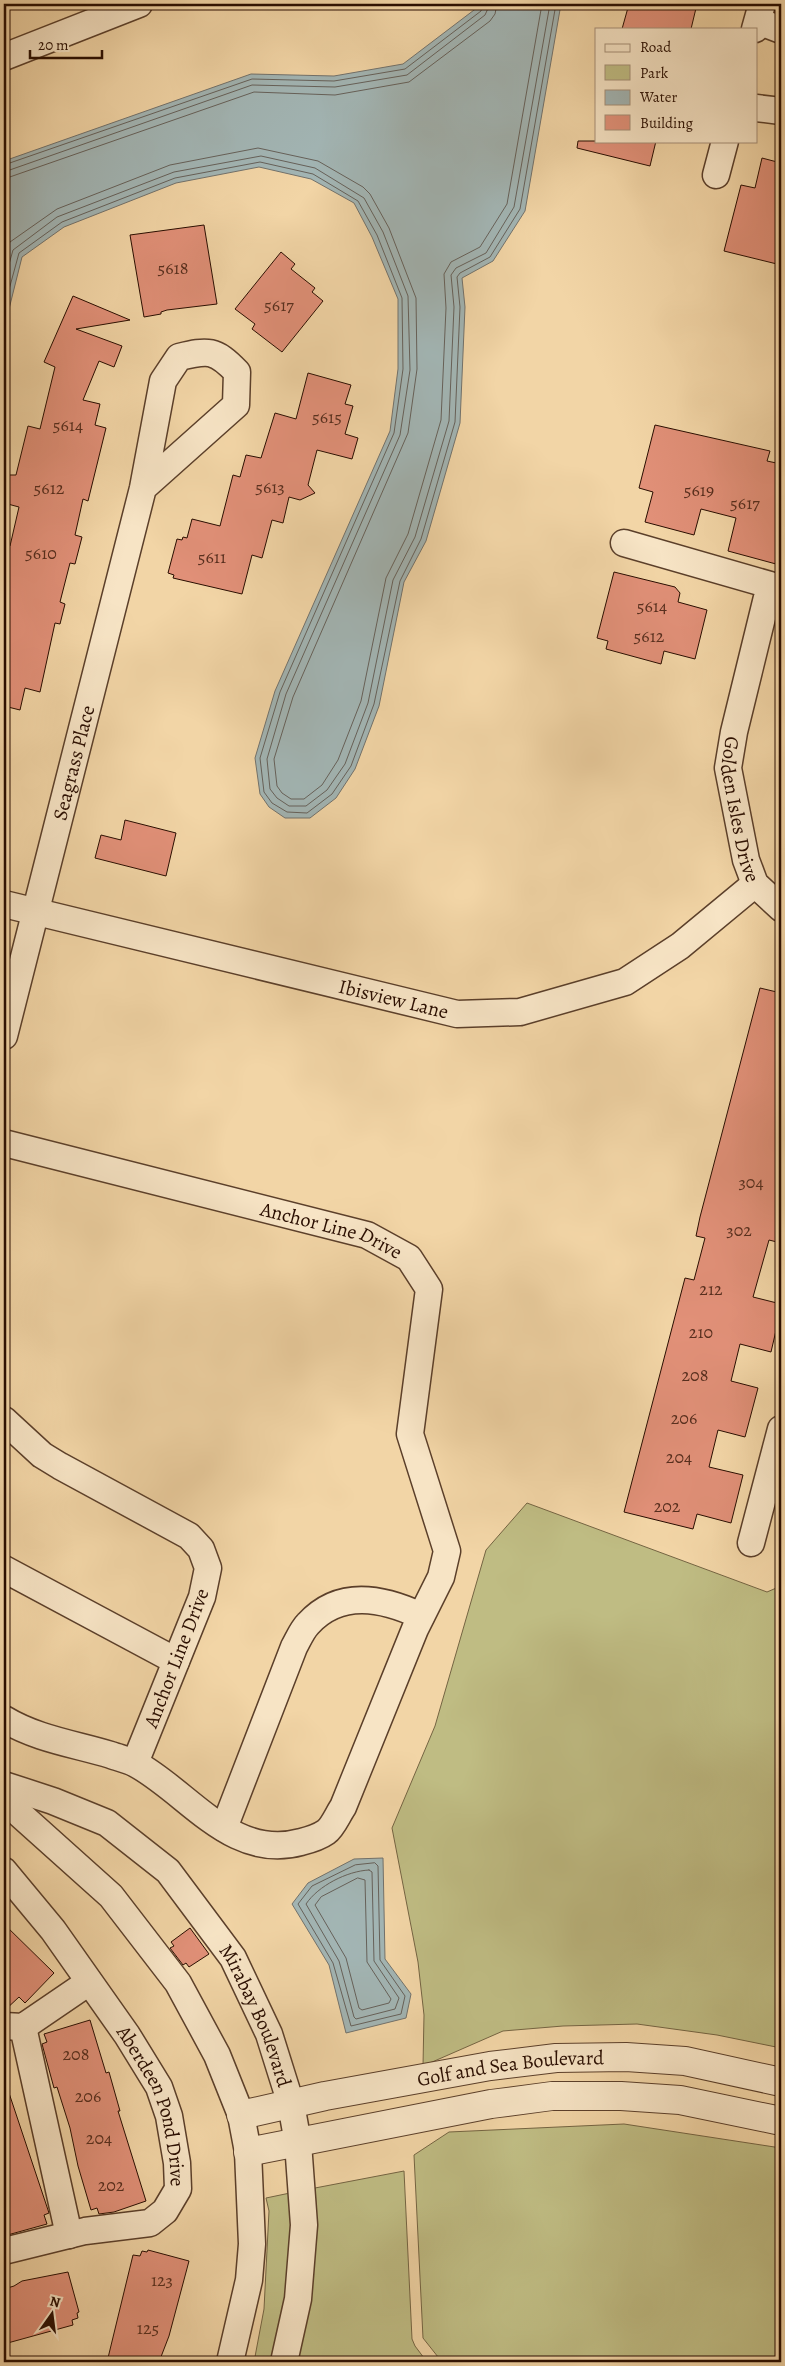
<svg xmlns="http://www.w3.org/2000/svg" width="785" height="2366" font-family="Alegreya,serif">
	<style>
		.green { fill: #bfbc83; stroke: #746442 }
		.water { fill: #a2b5b4; stroke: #72726c }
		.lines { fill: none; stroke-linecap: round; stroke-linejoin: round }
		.shore { stroke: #66615a; stroke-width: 1 }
		.building { fill: #e19078; stroke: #290d00 }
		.minor-casing { stroke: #5b3f2a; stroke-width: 29 }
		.tertiary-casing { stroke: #5b3f2a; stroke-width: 30 }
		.minor { stroke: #f7e4c5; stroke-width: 26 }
		.tertiary { stroke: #f7e4c5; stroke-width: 28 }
		.labels { text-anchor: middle; stroke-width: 5; stroke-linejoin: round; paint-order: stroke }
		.number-label { font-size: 18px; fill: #572e1e }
		.street-label { font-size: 20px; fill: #290d00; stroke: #f7e4c5 }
	</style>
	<rect width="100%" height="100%" fill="#f2d5a6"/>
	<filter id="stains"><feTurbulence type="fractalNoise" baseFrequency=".004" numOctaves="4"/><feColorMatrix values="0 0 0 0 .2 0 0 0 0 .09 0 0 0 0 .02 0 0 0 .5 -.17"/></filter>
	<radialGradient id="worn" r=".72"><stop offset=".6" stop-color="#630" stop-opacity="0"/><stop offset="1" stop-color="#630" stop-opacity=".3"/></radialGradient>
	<!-- green -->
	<g class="green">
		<path d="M527,1503l240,89 14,-6v462l-64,-13 -80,-11 -74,2 -60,5 -80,35 1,-51 -6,-53 -26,-134 43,-102 51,-176z"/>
		<path d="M624,2124l157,24v214h-339l-19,-24 -9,-183 35,-23z"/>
		<path d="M404,2171l8,168 3,7 12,16h-131l21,-137 -2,-37z"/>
		<path d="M290,2193l2,32 -6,73 -15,64h-17l10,-53 5,-98 -3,-13z"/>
	</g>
	<!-- water -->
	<g class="water">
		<path d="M479,4h82l-36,207 -32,50 -31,17 3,29 -5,116 -34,118 -22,41 -25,124 -24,63 -19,29 -26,20h-25l-16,-11 -9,-13 -5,-36 20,-67 115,-260 8,-62v-70l-26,-62 -18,-34 -43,-24 -52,-12 -83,16 -112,44 -42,30 -18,72v-168l247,-87 83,2 69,-12 75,-57z"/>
		<path d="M383,1858l2,101 26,35 -5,24 -60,15 -17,-68 -37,-61 16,-21 46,-24z"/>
	</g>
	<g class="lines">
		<!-- shore -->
		<g class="shore">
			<path d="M4,165l248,-86 82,2 71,-12 76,-58 2,-7"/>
			<path d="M4,172l248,-87 83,2 72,-12 78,-60 5,-11"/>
			<path d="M4,179l250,-87 81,3 74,-13 81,-61 5,-7 2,-10"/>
			<path d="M4,251l6,-9 47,-33 113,-44 88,-17 60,13 45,26 7,7 19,34 27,70 1,71 -9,64 -115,264 -19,62 3,27 5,7 9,6h13l18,-14 16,-25 23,-59 25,-123 22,-44 33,-114 5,-112 -2,-34 7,-12 29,-15 27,-43 35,-200"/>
			<path d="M4,282l9,-32 44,-33 117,-45 87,-16 54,12 49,30 19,34 25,64 2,74 -10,65 -114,259 -19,65 3,30 7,9 12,8h17l21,-16 18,-26 23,-61 25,-123 22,-43 34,-116 5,-114 -3,-32 5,-7 30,-15 28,-46 36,-203"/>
			<path d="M4,308l15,-55 43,-31 113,-44 85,-16 53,12 45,27 19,34 25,63 1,71 -9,64 -114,259 -20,66 4,34 8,11 15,9 20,1 25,-19 19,-28 23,-62 26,-123 21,-42 34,-117 5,-115 -3,-30 3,-4 30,-16 30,-48 36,-205"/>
			<path d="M375,1863l3,3 2,94 25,36 -4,18 -50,12 -18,-63 -35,-59 14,-18 43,-21z"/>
			<path d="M369,1870l3,2 2,89 25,37 -4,11 -39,10 -2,-2 -15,-56 -33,-57c12,-18 41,-33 63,-34z"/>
			<path d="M358,1878l7,2 2,82 24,37 -2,4 -27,7 -3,-2 -13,-50 -31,-53 6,-8z"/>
		</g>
	</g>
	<!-- building -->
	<g class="building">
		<path d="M629,4h68l-6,25h-69z"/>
		<path d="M578,141h78l-6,25 -73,-18z"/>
		<path d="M762,158l19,5v102l-57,-14 17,-66 14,3z"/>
		<path d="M204,225l13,79 -50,6 -6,2v2l-17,3 -14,-82z"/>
		<path d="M281,252l14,12 -4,5 24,19 -3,4 11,9 -41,51 -30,-23 3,-5 -20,-15z"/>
		<path d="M73,296l57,24 -54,9 46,17 -8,21 -15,-6 -16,39 17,4 -5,21 11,3 -18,73 -5,-2 -8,36 7,2 -7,27 -5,-1 -10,39 5,2 -5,20 -5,-1 -15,69 -15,-4 -5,22 -16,-4v-162l6,2 9,-39 -15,-4v-28h12l12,-49 12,3 15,-62 -11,-5z"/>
		<path d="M308,373l43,12 -6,19 8,2 -8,28 13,4 -6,21 -35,-9 -9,35 7,8 -15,7 -11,-3 -6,26 -11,-3 -10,38 -10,-3 -10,39 -69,-16 1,-3 -6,-2 9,-34 5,1 1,-3 4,1 5,-19 28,7 13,-51 7,2 6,-22 15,3 14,-45 21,6z"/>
		<path d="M655,425l115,26 -3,10 14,3v81l-5,19 -48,-13 8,-33 -35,-9 -7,26 -49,-13 8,-30 -14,-4z"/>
		<path d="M614,572l61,15 5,6 -2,9 29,8 -12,49 -31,-8 -3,13 -55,-15 2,-8 -11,-3z"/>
		<path d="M125,820l51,13 -10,43 -71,-18 6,-23 20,5z"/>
		<path d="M760,988l21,5v250l-12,-3 -16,57 28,7v5l-10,43 -31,-8 -9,37 27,7 -13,49 -27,-7 -9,37 34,8 -12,48 -34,-9 -4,15 -69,-17 61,-234 9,2 11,-42 -9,-2 4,-19z"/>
		<path d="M4,1924l50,49 -29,30 -6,-6 -15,14z"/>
		<path d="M190,1928l19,26 -20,13 -3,-4 -3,2 -13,-17 4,-2 -3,-4z"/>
		<path d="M90,2020l16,53 3,-1 11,39h-2l28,90 -32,11 -15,2 -2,-6 -6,2 -13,-44 -8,-38 -13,-41 -3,1 -12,-44 5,-2 -3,-8z"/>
		<path d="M8,2090l41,123 -5,2 3,9 -43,12v-145z"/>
		<path d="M148,2250l41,11 -20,75 -10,26h-52l26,-107 7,1 2,-5 5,1z"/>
		<path d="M68,2272l11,40 -2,1 1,5 -6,2 1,5 -69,19v-55l10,-3 8,-5z"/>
	</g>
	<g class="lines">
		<defs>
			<g id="minor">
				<path d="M758,21l23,9"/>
				<path d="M755,29l7,-25"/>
				<path d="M4,57l135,-53"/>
				<path d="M756,108l25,3"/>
				<path d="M716,175l9,-34"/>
				<path id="s1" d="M624,543l146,42 -36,147 -6,36 18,92 9,24 26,24"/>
				<path id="s2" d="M4,904l453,110 63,-2 105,-30 55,-36 75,-62"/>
				<path id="s3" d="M4,1036l139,-548 20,-107 16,-24c29,-7 36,-8 58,15l-1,33 -93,83"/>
				<path id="s4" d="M4,1143l363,92 42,23 20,31 -19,145 37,117 -6,26 -26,52 -72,178c-5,7 -10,20 -17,25 -7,5 -17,8 -25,10 -69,19 -112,-49 -165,-78 -7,-4 -17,-6 -25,-9 -36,-11 -74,-16 -107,-36"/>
				<path d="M4,1420l38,35 18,11 129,70 12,13 7,19 -6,29 -67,166"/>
				<path d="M751,1543l30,-114"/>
				<path d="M4,1569l172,92"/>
				<path id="s5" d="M4,1785l49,16 54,22 61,48 65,87 36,76 22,70 7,39 6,82 -6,74 -14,63"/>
				<path d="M4,1800l107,96 67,87 39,72 24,60 7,37 4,92 -3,36 -19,82"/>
				<path d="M224,1828l70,-181c4,-7 8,-17 14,-23 32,-35 75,-26 113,-8"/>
				<path id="s6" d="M4,1871l49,59 74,105 32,52 10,29 8,47 1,26 -13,22 -15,12 -65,8 -81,20"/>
				<path d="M4,2026l19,1 66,-45"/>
				<path d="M23,2027l46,208"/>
			</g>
			<g id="tertiary">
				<path id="s7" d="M241,2115l84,-19 165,-30 66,-8 70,-1 59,4 96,21"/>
				<path d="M248,2152l243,-48 61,-8h69l59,4 101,21"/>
			</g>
		</defs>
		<!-- minor casing -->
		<use href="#minor" class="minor-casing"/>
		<!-- tertiary casing -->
		<use href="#tertiary" class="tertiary-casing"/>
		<!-- minor -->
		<use href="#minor" class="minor"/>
		<!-- tertiary -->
		<use href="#tertiary" class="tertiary"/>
	</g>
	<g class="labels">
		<!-- number labels -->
		<g class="number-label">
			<text x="173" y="274">5618</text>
			<text x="279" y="311">5617</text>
			<text x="327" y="423">5615</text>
			<text x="68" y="431">5614</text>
			<text x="270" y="493">5613</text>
			<text x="49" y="494">5612</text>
			<text x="699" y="496">5619</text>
			<text x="745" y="509">5617</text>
			<text x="41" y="559">5610</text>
			<text x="212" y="563">5611</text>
			<text x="652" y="612">5614</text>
			<text x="649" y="642">5612</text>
			<text x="751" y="1188">304</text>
			<text x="739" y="1236">302</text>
			<text x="711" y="1295">212</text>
			<text x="701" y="1338">210</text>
			<text x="695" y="1381">208</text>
			<text x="684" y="1424">206</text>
			<text x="679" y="1463">204</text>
			<text x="667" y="1512">202</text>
			<text x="76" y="2060">208</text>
			<text x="88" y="2102">206</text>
			<text x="99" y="2144">204</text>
			<text x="111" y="2191">202</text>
			<text x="162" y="2286">123</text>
			<text x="148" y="2334">125</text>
		</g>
		<!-- street labels -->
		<g class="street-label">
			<text dy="7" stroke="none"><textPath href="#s3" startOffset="282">Seagrass Place</textPath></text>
			<text dy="7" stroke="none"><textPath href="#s1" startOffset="382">Golden Isles Drive</textPath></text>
			<text dy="7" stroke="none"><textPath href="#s2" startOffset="401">Ibisview Lane</textPath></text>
			<text dy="7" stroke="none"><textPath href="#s4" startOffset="339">Anchor Line Drive</textPath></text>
			<text transform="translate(176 1658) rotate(-69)" y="7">Anchor Line Drive</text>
			<text dy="7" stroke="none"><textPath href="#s5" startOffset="358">Mirabay Boulevard</textPath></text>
			<text dy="7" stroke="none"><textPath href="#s7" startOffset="274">Golf and Sea Boulevard</textPath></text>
			<text dy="7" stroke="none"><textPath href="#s6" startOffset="282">Aberdeen Pond Drive</textPath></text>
		</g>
	</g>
	<!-- margin -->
	<rect width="785" height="2366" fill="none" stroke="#f2d5a6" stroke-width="20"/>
	<rect x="5" y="5" width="775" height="2356" fill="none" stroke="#290d00" stroke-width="2.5"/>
	<rect x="10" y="10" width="765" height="2346" fill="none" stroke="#290d00"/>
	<!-- legend -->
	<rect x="595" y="28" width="162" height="115" fill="#f7e4c5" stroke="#a58e76"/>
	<rect x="605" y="44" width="25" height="8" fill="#f7e4c5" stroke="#a58e76"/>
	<text x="640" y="52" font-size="15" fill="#290d00">Road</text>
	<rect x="605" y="65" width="25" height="15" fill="#bfbc83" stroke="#a58e76"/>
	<text x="640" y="78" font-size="15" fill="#290d00">Park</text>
	<rect x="605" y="90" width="25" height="15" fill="#a2b5b4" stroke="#a58e76"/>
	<text x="640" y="102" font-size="15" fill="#290d00">Water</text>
	<rect x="605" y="115" width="25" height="15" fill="#e19078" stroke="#a58e76"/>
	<text x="640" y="128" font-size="15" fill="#290d00">Building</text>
	<!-- north arrow -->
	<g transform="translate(52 2314) rotate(14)" stroke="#f7e4c5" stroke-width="4" paint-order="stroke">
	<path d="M0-4L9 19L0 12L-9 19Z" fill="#290d00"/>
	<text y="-8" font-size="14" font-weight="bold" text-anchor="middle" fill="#290d00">N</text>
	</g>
	<!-- scale -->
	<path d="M30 50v8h72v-8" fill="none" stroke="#290d00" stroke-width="2.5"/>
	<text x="38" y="50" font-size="15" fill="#290d00" stroke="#f7e4c5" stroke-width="4" paint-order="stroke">20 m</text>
	<rect width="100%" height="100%" filter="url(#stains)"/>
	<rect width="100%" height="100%" fill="url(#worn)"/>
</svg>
